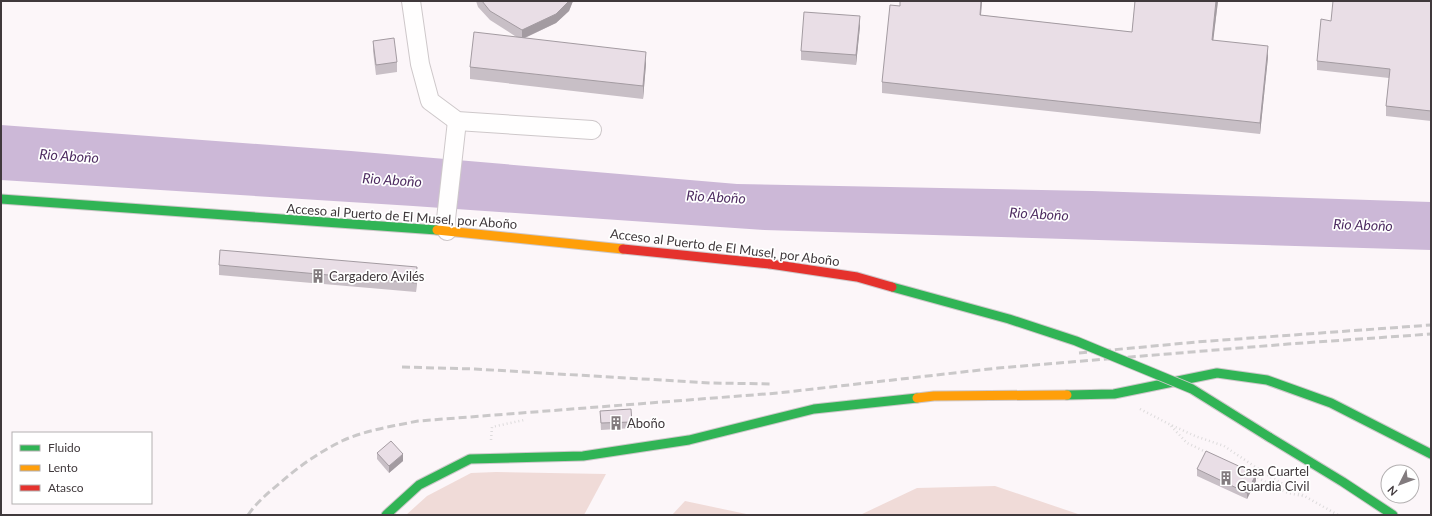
<svg xmlns="http://www.w3.org/2000/svg" width="1432" height="516" font-family="Lato,sans-serif">
	<style>
		.green { fill: #f0dbd8 }
		.water { fill: #ccb8d7 }
		.lines { fill: none; stroke-linecap: round; stroke-linejoin: round }
		.street-casing { stroke: #cec8ca; stroke-width: 20 }
		.fast-casing { stroke: #cec8ca; stroke-width: 11 }
		.slow-casing { stroke: #cec8ca; stroke-width: 11 }
		.jam-casing { stroke: #cec8ca; stroke-width: 11 }
		.path { stroke: #dddbdc; stroke-width: 2.5; stroke-dasharray: 1 3; stroke-linecap: butt }
		.street { stroke: #fffefe; stroke-width: 18 }
		.fast { stroke: #30b455; stroke-width: 9 }
		.slow { stroke: #ff9f0a; stroke-width: 9 }
		.jam { stroke: #e5322d; stroke-width: 9 }
		.rail { stroke: #cac8c9; stroke-width: 3; stroke-dasharray: 8 4; stroke-linecap: butt }
		.fast-bridge-casing { stroke: #cec8ca; stroke-width: 11; stroke-linecap: butt }
		.jam-bridge-casing { stroke: #cec8ca; stroke-width: 11; stroke-linecap: butt }
		.fast-bridge { stroke: #30b455; stroke-width: 9 }
		.jam-bridge { stroke: #e5322d; stroke-width: 9 }
		.wall { fill: #c8bfc6 }
		.shaded-wall { fill: #a39ba1 }
		.building { fill: #e9dee6; stroke: #a39ba1 }
		.labels { text-anchor: middle; stroke-width: 3.5; stroke-linejoin: round; paint-order: stroke }
		.street-label { font-size: 13px; fill: #40393c; stroke: #fff }
		.poi-label { font-size: 13px; fill: #40393c; stroke: #fff; text-anchor: start }
		.water-label { font-size: 14px; font-style: italic; fill: #4e2c61; stroke: #fff }
	</style>
	<rect width="100%" height="100%" fill="#fcf6f9"/>
	<!-- green -->
	<g class="green">
		<path d="M496,472l110,2 -22,41h-178l21,-19 44,-23z"/>
		<path d="M995,486l86,29h-221l57,-27z"/>
		<path d="M685,501l66,14h-79z"/>
	</g>
	<!-- water -->
	<path class="water" d="M1,125l350,26 386,33 355,7 339,11v48l-667,-20 -351,-24 -412,-26z"/>
	<g class="lines">
		<defs>
			<g id="street">
				<path d="M411,1l9,63 10,37 27,20 135,9"/>
				<path d="M447,231l-1,-12 11,-98"/>
			</g>
			<g id="fast">
				<path d="M1,199l436,31"/>
				<path d="M1067,395l47,-1 103,-21 50,7 64,23 100,51"/>
				<path d="M1269,437l74,45 50,33"/>
				<path d="M386,515l33,-30 51,-26 113,-3 106,-16 125,-31 103,-11"/>
			</g>
			<g id="slow">
				<path d="M437,230l186,19"/>
				<path d="M917,398l17,-2 133,-1"/>
			</g>
			<path id="jam" d="M623,249l147,15"/>
		</defs>
		<!-- street casing -->
		<use href="#street" class="street-casing"/>
		<!-- fast casing -->
		<use href="#fast" class="fast-casing"/>
		<!-- slow casing -->
		<use href="#slow" class="slow-casing"/>
		<!-- jam casing -->
		<use href="#jam" class="jam-casing"/>
		<!-- path -->
		<g class="path">
			<path d="M1140,409l29,15 26,12 29,10 45,30 69,39"/>
			<path d="M1171,426l16,17 21,10"/>
			<path d="M491,440l1,-13 32,-7"/>
			<path d="M1254,476l34,17 15,3"/>
		</g>
		<!-- street -->
		<use href="#street" class="street"/>
		<!-- fast -->
		<use href="#fast" class="fast"/>
		<!-- slow -->
		<use href="#slow" class="slow"/>
		<!-- jam -->
		<use href="#jam" class="jam"/>
		<!-- rail -->
		<g class="rail">
			<path d="M1079,353l117,-11 235,-17"/>
			<path d="M402,367l73,2 236,14 62,1"/>
			<path d="M248,515c9,-13 20,-22 32,-32 19,-17 41,-32 64,-43 23,-10 49,-14 74,-19l360,-28 220,-25 290,-24 143,-10"/>
		</g>
		<defs>
			<path id="fast-bridge" d="M892,287l117,32 67,22 116,48 77,48"/>
			<path id="jam-bridge" d="M770,264l87,13 35,10"/>
		</defs>
		<!-- fast-bridge casing -->
		<use href="#fast-bridge" class="fast-bridge-casing"/>
		<!-- jam-bridge casing -->
		<use href="#jam-bridge" class="jam-bridge-casing"/>
		<!-- fast-bridge -->
		<use href="#fast-bridge" class="fast-bridge"/>
		<!-- jam-bridge -->
		<use href="#jam-bridge" class="jam-bridge"/>
	</g>
	<!-- wall -->
	<g class="wall">
		<path d="M476,1h97l-4,10 -13,12 -31,15 121,26 -3,35 -173,-20v-12l48,-29 -28,-18 -12,-13z"/>
		<path d="M982,1l-1,14 151,17 3,-31h83l-5,39 55,17 -8,77 -378,-41v-11l18,-76z"/>
		<path d="M1431,1v120l-45,-5v-10l3,-28 -72,-8v-9l14,-40z"/>
		<path d="M860,26l-4,39 -55,-5v-9z"/>
		<path d="M373,41l24,21v10l-21,3 -3,-24z"/>
		<path d="M219,265l198,12 -1,15 -197,-17z"/>
		<path d="M600,411l32,11v6l-31,2z"/>
		<path d="M377,453l26,8 -14,12 -12,-14z"/>
		<path d="M1197,469l59,12 -9,18 -50,-23z"/>
	</g>
	<!-- shaded-wall -->
	<g class="shaded-wall">
		<path d="M569,1h4l-4,10 -13,12 -34,16v-9z"/>
		<path d="M981,1h1l-2,25v-11z"/>
		<path d="M1216,1h2l-6,50v-11z"/>
		<path d="M860,16v10l-4,39v-10z"/>
		<path d="M1268,46v11l-8,77v-11z"/>
		<path d="M646,52v12l-3,35v-13z"/>
		<path d="M417,267v10l-1,15v-9z"/>
		<path d="M403,454v7l-14,12v-7z"/>
		<path d="M1256,474v7l-9,18v-6z"/>
	</g>
	<!-- building -->
	<g class="building">
		<path d="M482,1h87l-13,13 -34,16 -32,-19z"/>
		<path d="M900,1h81l-1,14 152,17 3,-31h81l-4,39 56,6 -8,77 -378,-41 8,-77 10,1z"/>
		<path d="M1333,1h98v110l-45,-5 4,-37 -73,-8 4,-42 10,2z"/>
		<path d="M804,12l56,4 -4,39 -55,-4z"/>
		<path d="M474,32l172,20 -3,34 -173,-19z"/>
		<path d="M394,38l3,24 -21,3 -3,-24z"/>
		<path d="M220,250l197,17 -1,16 -197,-18z"/>
		<path d="M631,409l1,13 -31,1 -1,-12z"/>
		<path d="M391,441l12,13 -14,12 -12,-13z"/>
		<path d="M1206,451l50,23 -9,19 -50,-24z"/>
	</g>
	<!-- icons -->
	<defs>
		<symbol id="building-bare" viewBox="-9 -9 18 18"><path d="M-4-6H4V6H1V3H-1V6H-4ZM-2.5-4.3h1.7v1.8h-1.7ZM.8-4.3h1.7v1.8H.8ZM-2.5-1h1.7V.8h-1.7ZM.8-1h1.7V.8H.8Z" fill="#827b7e" stroke="#fff" stroke-width="2.5" paint-order="stroke"/></symbol>
	</defs>
	<g fill-rule="evenodd">
		<use href="#building-bare" x="308" y="266" width="20" height="20"/>
		<use href="#building-bare" x="606" y="413" width="20" height="20"/>
		<use href="#building-bare" x="1216" y="468" width="20" height="20"/>
	</g>
	<g class="labels">
		<!-- street labels -->
		<g class="street-label">
			<text transform="translate(402 216) rotate(4)" y="5">Acceso al Puerto de El Musel, por Aboño</text>
			<text transform="translate(725 247) rotate(7)" y="5">Acceso al Puerto de El Musel, por Aboño</text>
		</g>
		<!-- poi labels -->
		<g class="poi-label">
			<text x="329" y="281">Cargadero Avilés</text>
			<text x="627" y="428">Aboño</text>
			<text x="1237" y="476">Casa Cuartel<tspan x="1237" dy="15">Guardia Civil</tspan></text>
		</g>
		<!-- water labels -->
		<g class="water-label">
			<text transform="translate(69 156) rotate(4)" y="5">Rio Aboño</text>
			<text transform="translate(392 180) rotate(4)" y="5">Rio Aboño</text>
			<text transform="translate(716 197) rotate(3)" y="5">Rio Aboño</text>
			<text transform="translate(1039 214) rotate(3)" y="5">Rio Aboño</text>
			<text transform="translate(1363 225) rotate(2)" y="5">Rio Aboño</text>
		</g>
	</g>
	<!-- border -->
	<rect width="1432" height="516" fill="none" stroke="#40393c" stroke-width="4"/>
	<!-- legend -->
	<rect x="12" y="432" width="140" height="72" fill="#ffffff" stroke="#b3b0b1"/>
	<rect x="20" y="445" width="20" height="6" fill="#30b455" stroke="#b3b0b1"/>
	<text x="48" y="452" font-size="12" fill="#40393c">Fluido</text>
	<rect x="20" y="465" width="20" height="6" fill="#ff9f0a" stroke="#b3b0b1"/>
	<text x="48" y="472" font-size="12" fill="#40393c">Lento</text>
	<rect x="20" y="485" width="20" height="6" fill="#e5322d" stroke="#b3b0b1"/>
	<text x="48" y="492" font-size="12" fill="#40393c">Atasco</text>
	<!-- north arrow -->
	<g transform="translate(1400 484) rotate(228)"><circle r="19" fill="#ffffff" stroke="#b3b0b1"/>
	<path d="M0-3L7 15L0 10L-7 15Z" fill="#827b7e"/>
	<text y="-6" font-size="11" font-weight="bold" text-anchor="middle" fill="#40393c">N</text>
	</g>
</svg>
